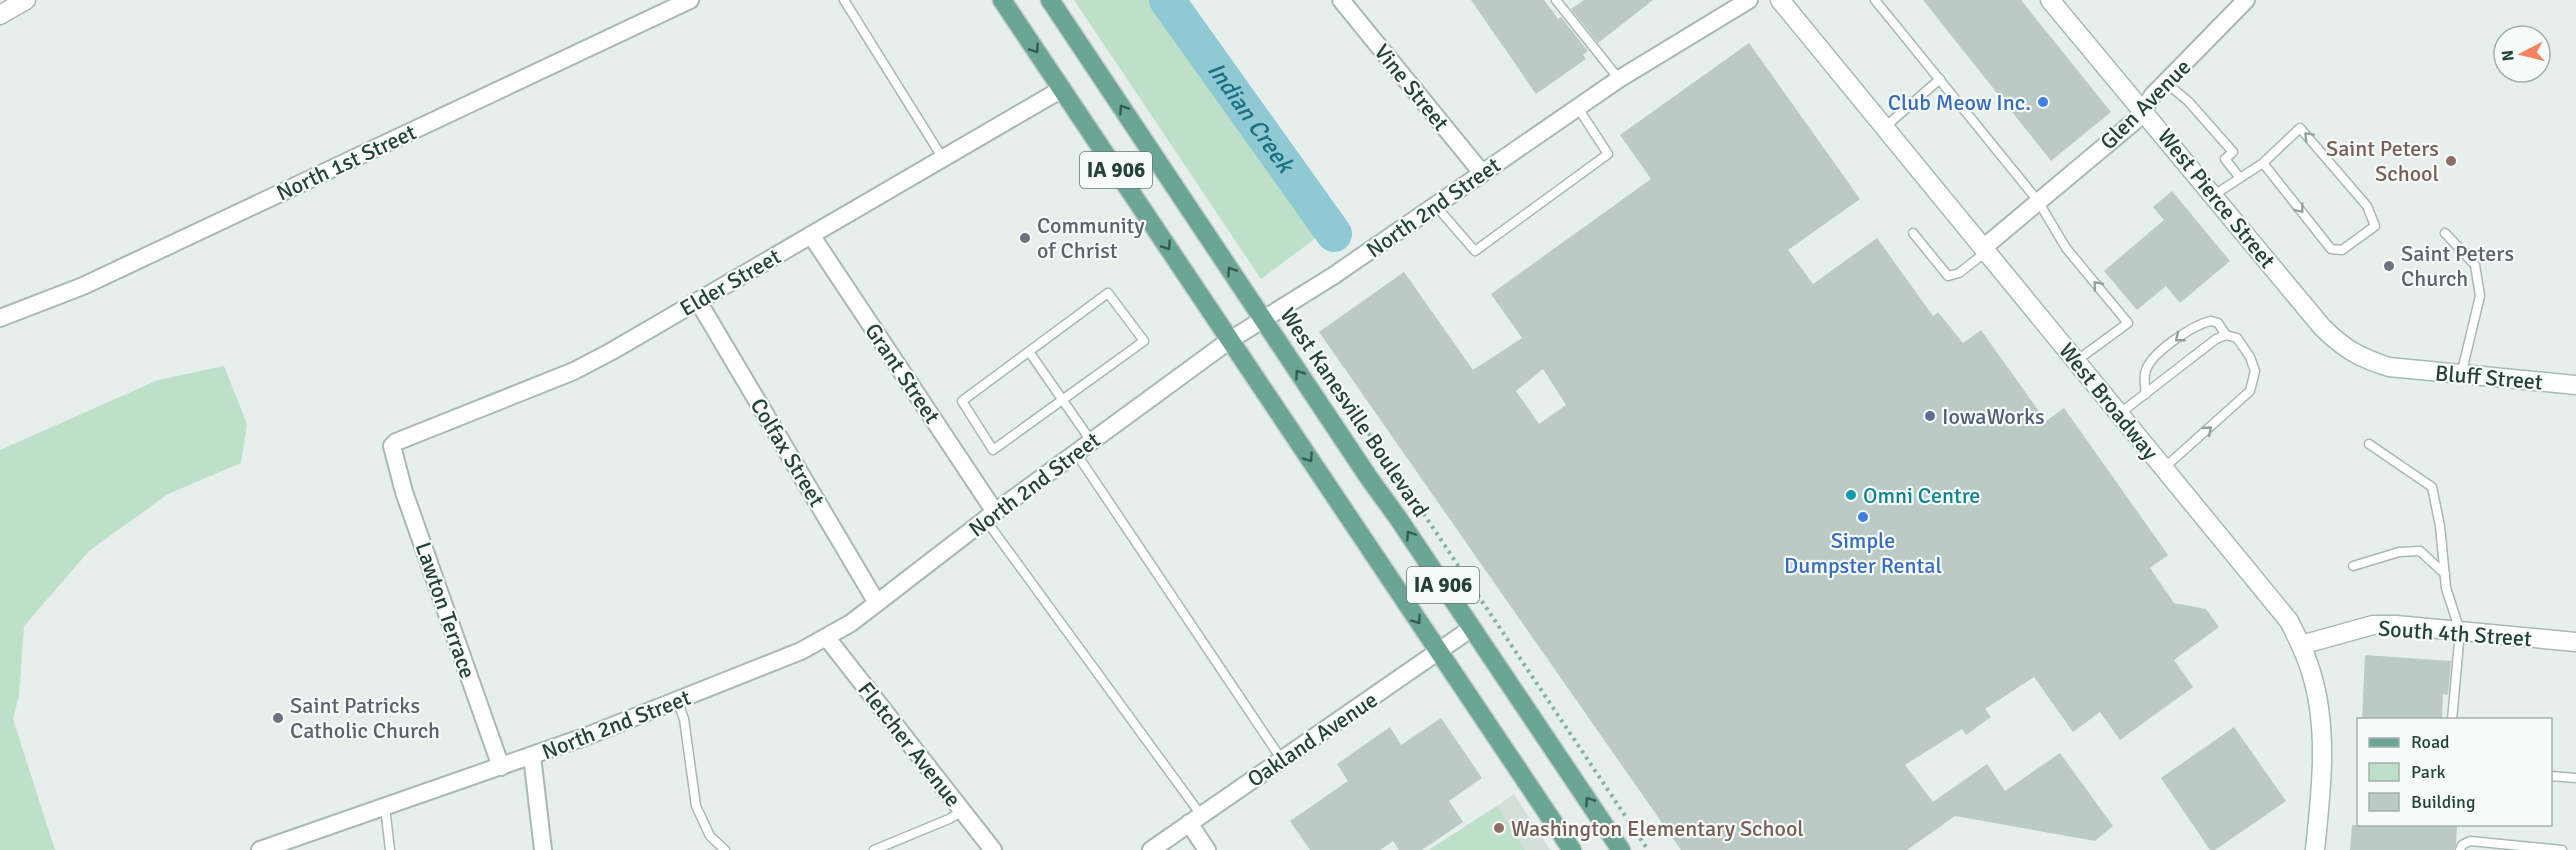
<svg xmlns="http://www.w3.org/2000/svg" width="2576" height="850" font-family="Signika,sans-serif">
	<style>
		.built { fill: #d4dfda }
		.green { fill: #bfe0c8 }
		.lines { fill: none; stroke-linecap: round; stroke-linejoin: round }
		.river { stroke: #8ec9d4; stroke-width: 36 }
		.building { fill: #bbcac4; fill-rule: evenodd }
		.service-casing { stroke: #a8b8b2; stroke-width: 11 }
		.minor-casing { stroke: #a8b8b2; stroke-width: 20 }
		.tertiary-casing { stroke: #a8b8b2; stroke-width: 21 }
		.secondary-casing { stroke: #a4bbb3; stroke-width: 21 }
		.primary-casing { stroke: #c2cac8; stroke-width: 21 }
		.path { stroke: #86b3a5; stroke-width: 4; stroke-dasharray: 3 4.5; stroke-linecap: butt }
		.service { stroke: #fff; stroke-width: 8 }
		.minor { stroke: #fff; stroke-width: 16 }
		.tertiary { stroke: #fff; stroke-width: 18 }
		.secondary { stroke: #fff; stroke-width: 18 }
		.primary { stroke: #6aa596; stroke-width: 18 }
		.oneway { stroke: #365b51 }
		.oneway2 { stroke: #92a09c }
		.shop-dot { fill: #3f7fe0; stroke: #f7fbf9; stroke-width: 2 }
		.education-dot { fill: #8d6e63; stroke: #f7fbf9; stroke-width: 2 }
		.worship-dot { fill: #6b7280; stroke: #f7fbf9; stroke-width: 2 }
		.service-dot { fill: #5c6f8a; stroke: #f7fbf9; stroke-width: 2 }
		.culture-dot { fill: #0f9aa8; stroke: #f7fbf9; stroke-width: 2 }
		.labels { text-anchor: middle; stroke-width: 4.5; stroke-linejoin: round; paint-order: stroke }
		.shield { fill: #f7fbf9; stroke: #637a73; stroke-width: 1.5 }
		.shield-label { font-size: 21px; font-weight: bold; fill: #24423a }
		.street-label { font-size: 22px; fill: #24423a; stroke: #f7fbf9 }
		.shop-label { font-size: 22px; fill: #366cbe; stroke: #f7fbf9; text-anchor: end }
		.education-label { font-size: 22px; fill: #785e54; stroke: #f7fbf9; text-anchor: end }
		.worship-label { font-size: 22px; fill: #5b616d; stroke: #f7fbf9; text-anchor: start }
		.service-label { font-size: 22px; fill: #4e5e75; stroke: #f7fbf9; text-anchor: start }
		.culture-label { font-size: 22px; fill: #0d838f; stroke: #f7fbf9; text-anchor: start }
		.water-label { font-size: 24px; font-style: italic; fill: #1c6f80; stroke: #f7fbf9 }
	</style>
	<rect width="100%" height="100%" fill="#e6efeb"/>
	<!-- built -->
	<path class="built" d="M1514,794l36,56h-121l68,-44z"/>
	<!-- green -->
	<g class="green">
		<path d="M1074,0h98l168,220 -79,59z"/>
		<path d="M224,366l23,58 -6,39 -73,31 -79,57 -65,75 -5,69 -6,24 42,131h-55v-400l158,-70z"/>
		<path d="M1497,806l28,44h-96z"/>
	</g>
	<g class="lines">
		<!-- river -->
		<path class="river" id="s1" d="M1167,0l167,234"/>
	</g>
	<!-- building -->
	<g class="building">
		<path d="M1471,0h73l14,19 3,-2 27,34 -5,4 3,4 -50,35z"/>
		<path d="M1584,0h69l-55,43 -27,-34z"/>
		<path d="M1923,0h98l90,112 -60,49z"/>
		<path d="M1749,43l111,156 -72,51 25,34 64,-46 56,78 5,-4 25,31 18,-13 65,91 18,-13 104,147 -18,13 24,35 32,6 13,18 -45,33 19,27 -73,53 -20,-28 -27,20 -39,-55 -49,32 6,8 -25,18 -4,-6 -57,36 28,37 54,-38 18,27 55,-38 53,73 -18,15 -140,-25 -48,34h-226l-362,-518 85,-60 69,98 49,-32 -31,-44 160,-115 -31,-44zM1543,369l23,36 -27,19 -23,-33z"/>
		<path d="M2172,191l58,70 -50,42 -14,-17 -29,24 -33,-39 60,-51 -11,-13z"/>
		<path d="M2365,655l86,6 -3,34 -5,-1 -1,26h-80z"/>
		<path d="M1441,718l41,60 -33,23 14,21 -41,28h-23l-6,-9 -13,9h-70l-20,-29 58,-40 -11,-17 53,-37 11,18z"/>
		<path d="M2234,727l52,74 -71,49h-5l-49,-72z"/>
		<path d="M2352,825h105l-1,19 -2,6h-104z"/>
	</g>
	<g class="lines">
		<defs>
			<g id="service">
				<path d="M844,0l98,157"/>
				<path d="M1556,0l63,79"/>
				<path d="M1875,0l163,201 28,47 62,75 -52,38"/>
				<path d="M2166,83l22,18 45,51 -8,7 15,19"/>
				<path d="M1885,127l55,-48"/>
				<path d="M2214,195l49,-32 37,-35 67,78 8,20 -33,24 -11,-1 -68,-86"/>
				<path d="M1435,205l40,46 133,-97 -30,-46"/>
				<path d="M1913,233l35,43 11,-3 27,-21"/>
				<path d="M2445,233l30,32 5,31 -19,79"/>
				<path d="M1108,293l36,48 -151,109 -31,-49z"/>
				<path d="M1030,353l61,88"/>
				<path d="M2146,394c-1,-8 -3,-16 0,-24 6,-18 47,-45 65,-49l7,2 8,12"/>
				<path d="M2119,414l97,-75 10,-4 11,3 13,19 5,14 -5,20 -86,77"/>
				<path d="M2369,444l63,43 8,39 6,62 14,43 -8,89"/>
				<path d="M1076,453l206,307"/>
				<path d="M985,519l216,296"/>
				<path d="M2353,566l46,-14 21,-1 25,23"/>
				<path d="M677,700l7,19 12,87 14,30 15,14"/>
				<path d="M2550,776l26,2"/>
				<path d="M385,807l5,43"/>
				<path d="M874,850l75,-31 13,-8"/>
				<path d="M2460,850l2,-5 8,-4 92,9"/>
			</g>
			<g id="minor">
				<path d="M1341,0l141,173"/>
				<path d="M811,235l184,277"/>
				<path d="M1983,248l153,-128 17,-25 93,-95"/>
				<path d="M698,301l179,302"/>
				<path d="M0,318l83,-32 607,-286"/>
				<path d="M827,638l166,212"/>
				<path d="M532,756l11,94"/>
				<path d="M501,767l-97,-275 -12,-46 4,-4 178,-71 38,-20 450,-262"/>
				<path d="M1189,823l18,27"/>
				<path d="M260,850l327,-114 214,-85 50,-28 144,-111 235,-172 103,-64 286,-197 130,-79"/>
				<path d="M1151,850l321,-222"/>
			</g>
			<g id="tertiary">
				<path d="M0,15l26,-15"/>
				<path d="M2301,645l72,-20h23l180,17"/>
			</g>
			<g id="secondary">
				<path d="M1780,0l509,621c8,16 17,33 22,51 18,57 10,120 4,178"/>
				<path d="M2050,0l272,327c22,22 38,31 67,40l187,18"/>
			</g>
			<g id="primary">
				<path d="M1002,0l570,850"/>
				<path d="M1050,0l319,478 29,40 223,332"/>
			</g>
		</defs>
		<!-- service casing -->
		<use href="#service" class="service-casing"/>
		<!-- minor casing -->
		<use href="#minor" class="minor-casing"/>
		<!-- tertiary casing -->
		<use href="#tertiary" class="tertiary-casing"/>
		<!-- secondary casing -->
		<use href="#secondary" class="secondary-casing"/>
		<!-- primary casing -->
		<use href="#primary" class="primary-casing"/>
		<!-- path -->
		<path class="path" d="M1353,417l20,21 275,412"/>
		<!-- service -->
		<use href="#service" class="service"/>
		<!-- minor -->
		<use href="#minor" class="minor"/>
		<!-- tertiary -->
		<use href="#tertiary" class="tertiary"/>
		<!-- secondary -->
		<use href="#secondary" class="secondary"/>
		<!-- primary -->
		<use href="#primary" class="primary"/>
	</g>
	<!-- one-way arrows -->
	<defs><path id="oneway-chevron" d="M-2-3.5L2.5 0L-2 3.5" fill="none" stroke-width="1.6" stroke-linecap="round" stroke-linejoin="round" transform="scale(1.5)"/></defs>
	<g class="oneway">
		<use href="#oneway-chevron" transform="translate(1035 49) rotate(56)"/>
		<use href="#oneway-chevron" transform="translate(1123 109) rotate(-124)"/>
		<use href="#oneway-chevron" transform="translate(1167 246) rotate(56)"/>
		<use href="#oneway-chevron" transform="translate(1231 271) rotate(-124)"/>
		<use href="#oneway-chevron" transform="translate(1299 374) rotate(-124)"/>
		<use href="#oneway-chevron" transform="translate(1309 458) rotate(56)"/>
		<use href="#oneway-chevron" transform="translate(1410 535) rotate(-124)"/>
		<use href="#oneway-chevron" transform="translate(1417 620) rotate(56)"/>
		<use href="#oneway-chevron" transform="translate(1589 801) rotate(-124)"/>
	</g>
	<g class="oneway2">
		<use href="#oneway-chevron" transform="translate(2308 136) rotate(-133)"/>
		<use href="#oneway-chevron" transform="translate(2300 209) rotate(52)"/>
		<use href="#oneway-chevron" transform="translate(2097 285) rotate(-130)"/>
		<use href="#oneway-chevron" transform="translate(2179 338) rotate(142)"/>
		<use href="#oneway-chevron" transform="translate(2208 430) rotate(-41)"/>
	</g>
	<!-- markers -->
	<g class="shop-dot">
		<circle cx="2043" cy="102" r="6"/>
		<circle cx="1863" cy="517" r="6"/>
	</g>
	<g class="education-dot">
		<circle cx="2451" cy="161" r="6"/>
		<circle cx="1499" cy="828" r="6"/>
	</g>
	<g class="worship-dot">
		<circle cx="1025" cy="238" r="6"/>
		<circle cx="2389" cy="266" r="6"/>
		<circle cx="278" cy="718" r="6"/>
	</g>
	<circle class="service-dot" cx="1930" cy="416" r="6"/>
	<circle class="culture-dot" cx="1851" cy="495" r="6"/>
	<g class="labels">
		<!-- shield labels -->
		<g class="shield">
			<rect x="1080" y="152" width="72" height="36" rx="4.5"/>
			<rect x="1407" y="567" width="72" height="36" rx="4.5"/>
		</g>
		<g class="shield-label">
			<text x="1116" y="177">IA 906</text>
			<text x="1443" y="592">IA 906</text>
		</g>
		<!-- street labels -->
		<g class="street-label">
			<text transform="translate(1412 87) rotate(51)" y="8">Vine Street</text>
			<text transform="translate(2145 104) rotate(-45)" y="8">Glen Avenue</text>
			<text transform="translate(346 162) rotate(-25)" y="8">North 1st Street</text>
			<text transform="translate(2217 198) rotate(51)" y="8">West Pierce Street</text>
			<text transform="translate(1433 207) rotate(-35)" y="8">North 2nd Street</text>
			<text transform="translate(730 282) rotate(-30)" y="8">Elder Street</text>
			<text transform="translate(903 373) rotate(56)" y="8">Grant Street</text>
			<text transform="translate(2489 377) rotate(5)" y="8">Bluff Street</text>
			<text transform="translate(2109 401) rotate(51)" y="8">West Broadway</text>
			<text transform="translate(1355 412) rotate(56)" y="8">West Kanesville Boulevard</text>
			<text transform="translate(788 452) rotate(59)" y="8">Colfax Street</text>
			<text transform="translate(1034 484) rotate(-37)" y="8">North 2nd Street</text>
			<text transform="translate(446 610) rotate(71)" y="8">Lawton Terrace</text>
			<text transform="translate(2455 633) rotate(4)" y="8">South 4th Street</text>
			<text transform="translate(616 724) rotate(-21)" y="8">North 2nd Street</text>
			<text transform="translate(1312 739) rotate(-34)" y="8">Oakland Avenue</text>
			<text transform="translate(910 744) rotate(52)" y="8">Fletcher Avenue</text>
		</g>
		<!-- shop labels -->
		<g class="shop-label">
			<text x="2031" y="110">Club Meow Inc.</text>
			<text x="1863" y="548" text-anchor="middle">Simple<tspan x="1863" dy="25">Dumpster Rental</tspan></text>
		</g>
		<!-- education labels -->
		<g class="education-label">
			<text x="2439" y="156">Saint Peters<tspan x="2439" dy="25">School</tspan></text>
			<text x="1511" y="836" text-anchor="start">Washington Elementary School</text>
		</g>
		<!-- worship labels -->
		<g class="worship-label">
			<text x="1037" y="233">Community<tspan x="1037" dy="25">of Christ</tspan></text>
			<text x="2401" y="261">Saint Peters<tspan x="2401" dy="25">Church</tspan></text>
			<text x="290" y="713">Saint Patricks<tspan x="290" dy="25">Catholic Church</tspan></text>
		</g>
		<!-- service labels -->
		<g class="service-label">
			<text x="1942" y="424">IowaWorks</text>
		</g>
		<!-- culture labels -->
		<g class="culture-label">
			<text x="1863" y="503">Omni Centre</text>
		</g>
		<!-- water labels -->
		<g class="water-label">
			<text dy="8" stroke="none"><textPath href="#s1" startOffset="144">Indian Creek</textPath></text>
		</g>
	</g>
	<!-- legend -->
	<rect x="2357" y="718" width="195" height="108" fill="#f7fbf9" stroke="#a3b1ad" stroke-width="1.5"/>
	<rect x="2369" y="738" width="30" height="9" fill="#6aa596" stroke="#a3b1ad" stroke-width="1.5"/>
	<text x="2411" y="748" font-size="18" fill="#24423a">Road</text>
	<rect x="2369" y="763" width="30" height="18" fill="#bfe0c8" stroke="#a3b1ad" stroke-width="1.5"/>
	<text x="2411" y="778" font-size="18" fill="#24423a">Park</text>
	<rect x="2369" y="793" width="30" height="18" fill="#bbcac4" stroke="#a3b1ad" stroke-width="1.5"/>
	<text x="2411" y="808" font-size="18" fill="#24423a">Building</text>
	<!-- north arrow -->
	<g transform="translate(2522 54) rotate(263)"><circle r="28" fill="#f7fbf9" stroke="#a3b1ad" stroke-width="1.5"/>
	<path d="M0-4.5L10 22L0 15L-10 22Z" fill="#f4845f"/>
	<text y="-9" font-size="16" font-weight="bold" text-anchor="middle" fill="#24423a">N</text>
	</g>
</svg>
